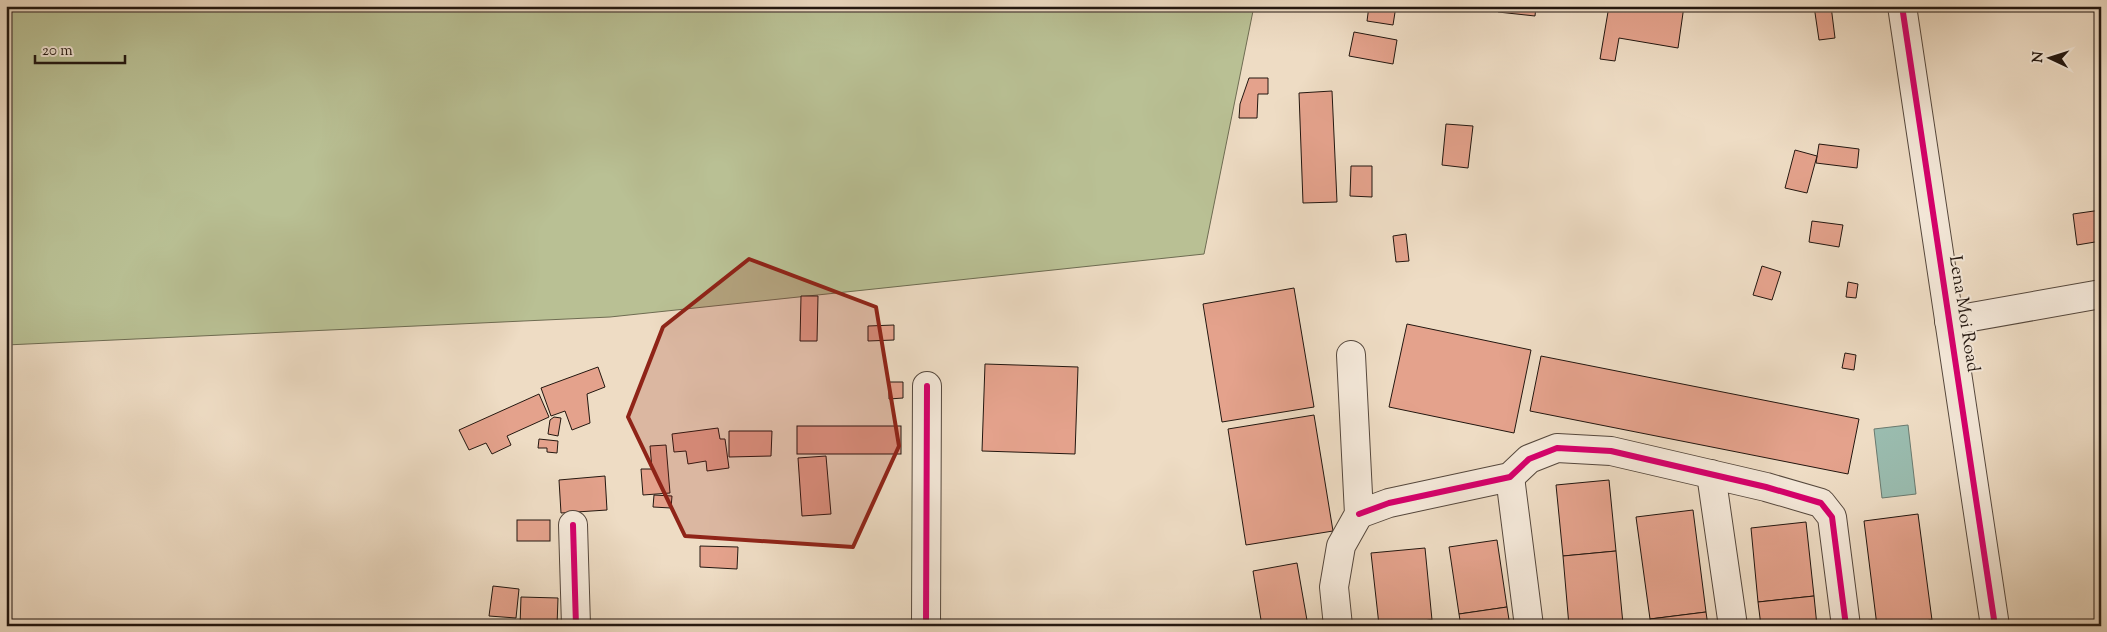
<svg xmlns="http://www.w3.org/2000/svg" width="2107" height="632" font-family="'Sorts Mill Goudy',serif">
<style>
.green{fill:#b9c094;stroke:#6e6c52}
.water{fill:#9abcaf;stroke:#6a7a6f}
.building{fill:#e4a28c;stroke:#231710}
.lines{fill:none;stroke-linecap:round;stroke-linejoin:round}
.minor-casing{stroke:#56483d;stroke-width:30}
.minor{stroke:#f4e8d9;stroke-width:28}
.cycleway-casing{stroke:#f4e8d9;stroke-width:9}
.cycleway{stroke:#d6006c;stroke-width:6}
.marked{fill:#8f2418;fill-opacity:0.2;stroke:#8f2418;stroke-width:4;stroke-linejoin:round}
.labels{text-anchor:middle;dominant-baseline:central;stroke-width:4;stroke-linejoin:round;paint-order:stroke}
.street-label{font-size:18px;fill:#231710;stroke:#f4e8d9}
</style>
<rect width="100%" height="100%" fill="#eedcc4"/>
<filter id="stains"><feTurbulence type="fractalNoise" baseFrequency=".004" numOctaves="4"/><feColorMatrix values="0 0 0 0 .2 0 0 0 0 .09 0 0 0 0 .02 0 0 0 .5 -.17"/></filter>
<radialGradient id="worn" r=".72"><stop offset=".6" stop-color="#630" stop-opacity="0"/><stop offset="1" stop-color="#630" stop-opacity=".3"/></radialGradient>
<polygon class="green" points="6,6 1254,6 1204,254 610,317 6,345"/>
<polygon class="water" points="1908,425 1916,494 1882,498 1874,429"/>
<g class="building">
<polygon points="1369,6 1396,6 1393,25 1367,21"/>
<polygon points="1498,6 1536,6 1535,16 1498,12"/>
<polygon points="1609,6 1684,6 1678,48 1619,38 1615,61 1600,59"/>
<polygon points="1814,6 1831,6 1835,38 1819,40"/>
<polygon points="1354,32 1397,40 1393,64 1349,56"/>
<polygon points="1249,78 1268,78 1268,94 1258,94 1257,118 1239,118 1240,104"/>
<polygon points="1332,91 1337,202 1303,203 1299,93"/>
<polygon points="1446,124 1473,126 1468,168 1442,165"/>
<polygon points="1819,144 1859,149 1857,168 1816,163"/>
<polygon points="1795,150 1817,156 1807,193 1785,188"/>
<polygon points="1351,166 1372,166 1372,197 1350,196"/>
<polygon points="2101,210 2101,241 2077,245 2073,214"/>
<polygon points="1812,221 1843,225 1839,247 1809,242"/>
<polygon points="1406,234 1409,261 1396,262 1393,236"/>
<polygon points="1762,266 1781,272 1772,300 1753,295"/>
<polygon points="1848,282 1858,284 1856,298 1846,297"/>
<polygon points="1294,288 1314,407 1222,422 1203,304"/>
<polygon points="801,296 818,296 817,341 800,341"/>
<polygon points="1407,324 1531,350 1514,433 1389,407"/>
<polygon points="894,325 894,340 868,341 868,326"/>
<polygon points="1845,353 1856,355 1854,370 1842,368"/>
<polygon points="1541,356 1859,419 1848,474 1530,411"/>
<polygon points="985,364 1078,367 1075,454 982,451"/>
<polygon points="598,367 605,387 587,394 590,423 572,430 565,411 551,416 541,388"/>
<polygon points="889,382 903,382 903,398 889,399"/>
<polygon points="539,394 549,417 507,436 511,445 492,454 486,443 469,450 459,430"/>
<polygon points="1314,415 1333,531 1246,545 1228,429"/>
<polygon points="554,417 561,418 558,436 548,434 550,420"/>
<rect x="797" y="426" width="104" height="28"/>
<polygon points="718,428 720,439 725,439 729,468 707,471 706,461 688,464 686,451 674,452 672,434"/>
<polygon points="729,431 772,431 771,456 729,457"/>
<polygon points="539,439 558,441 557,453 547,452 547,448 538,448"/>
<polygon points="666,445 670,493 643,495 641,469 652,469 650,446"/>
<polygon points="826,456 831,514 802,516 798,458"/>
<polygon points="605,476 607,510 561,513 559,480"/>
<polygon points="1609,480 1616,551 1563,556 1556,485"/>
<polygon points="654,495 672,496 671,508 653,507"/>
<polygon points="1693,510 1706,612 1650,619 1636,517"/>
<polygon points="1918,514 1932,620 1877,626 1864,521"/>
<rect x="517" y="520" width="33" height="21"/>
<polygon points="1806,522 1814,596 1758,602 1751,528"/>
<polygon points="1497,540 1507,607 1459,614 1449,547"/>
<polygon points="700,546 738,547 737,569 700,567"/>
<polygon points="1425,548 1432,620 1379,625 1371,553"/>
<polygon points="1616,551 1623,624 1569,626 1563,556"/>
<polygon points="1297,563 1308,626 1262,626 1253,571"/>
<polygon points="493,586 519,589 516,618 489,616"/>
<polygon points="1814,596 1817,626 1761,626 1758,602"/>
<polygon points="521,597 558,598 557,626 520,626"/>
<polygon points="1507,607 1510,626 1461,626 1459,614"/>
<polygon points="1706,612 1708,626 1651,626 1650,619"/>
<polygon points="1432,620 1432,626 1379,626 1379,625"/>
<polygon points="1932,620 1933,626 1887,626"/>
<polygon points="279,621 319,625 319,626 278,626"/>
<polygon points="1047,622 1092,624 1092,626 1047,626"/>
</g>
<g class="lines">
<defs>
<g id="minor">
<polyline points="1902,6 1995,626"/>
<polyline points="1949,321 2101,294"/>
<polyline points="1711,474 1733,626"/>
<polyline points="1510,477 1529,626"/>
<polyline points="1359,514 1389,503 1510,477 1529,459 1557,448 1611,451 1766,487 1821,503 1832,517 1846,626"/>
<polyline points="573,525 576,626"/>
<polyline points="926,626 927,386"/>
<polyline points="1338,626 1334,587 1341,546 1359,514 1351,355"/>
</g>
</defs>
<use href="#minor" class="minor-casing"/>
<use href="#minor" class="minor"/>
<defs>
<g id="cycleway">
<polyline points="1902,6 1995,626"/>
<polyline points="1359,514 1389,503 1510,477 1529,459 1557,448 1611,451 1766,487 1821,503 1832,517 1846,626"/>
<polyline points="573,525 576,626"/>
<polyline points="926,626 927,386"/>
</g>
</defs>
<use href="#cycleway" class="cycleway-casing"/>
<use href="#cycleway" class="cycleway"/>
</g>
<path class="marked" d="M749 259 876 307 899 446 853 547 685 536 628 417 663 327Z"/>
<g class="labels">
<g class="street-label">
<text transform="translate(1963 314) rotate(81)">Lena Moi Road</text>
</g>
</g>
<rect width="2107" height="632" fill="none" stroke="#eedcc4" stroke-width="25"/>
<rect x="8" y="8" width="2092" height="617" fill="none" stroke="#231710" stroke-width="2.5"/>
<rect x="12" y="12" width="2082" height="607" fill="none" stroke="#231710"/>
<g transform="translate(2050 58) rotate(274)" stroke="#f4e8d9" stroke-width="4" paint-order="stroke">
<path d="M0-4L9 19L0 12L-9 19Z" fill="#231710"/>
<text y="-8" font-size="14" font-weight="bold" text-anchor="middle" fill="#231710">N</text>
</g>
<path d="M35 55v8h90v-8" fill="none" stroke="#231710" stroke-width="2.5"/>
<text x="42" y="55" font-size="15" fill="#231710" stroke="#f4e8d9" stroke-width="4" paint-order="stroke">20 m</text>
<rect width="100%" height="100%" filter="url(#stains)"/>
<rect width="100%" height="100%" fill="url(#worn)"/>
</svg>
